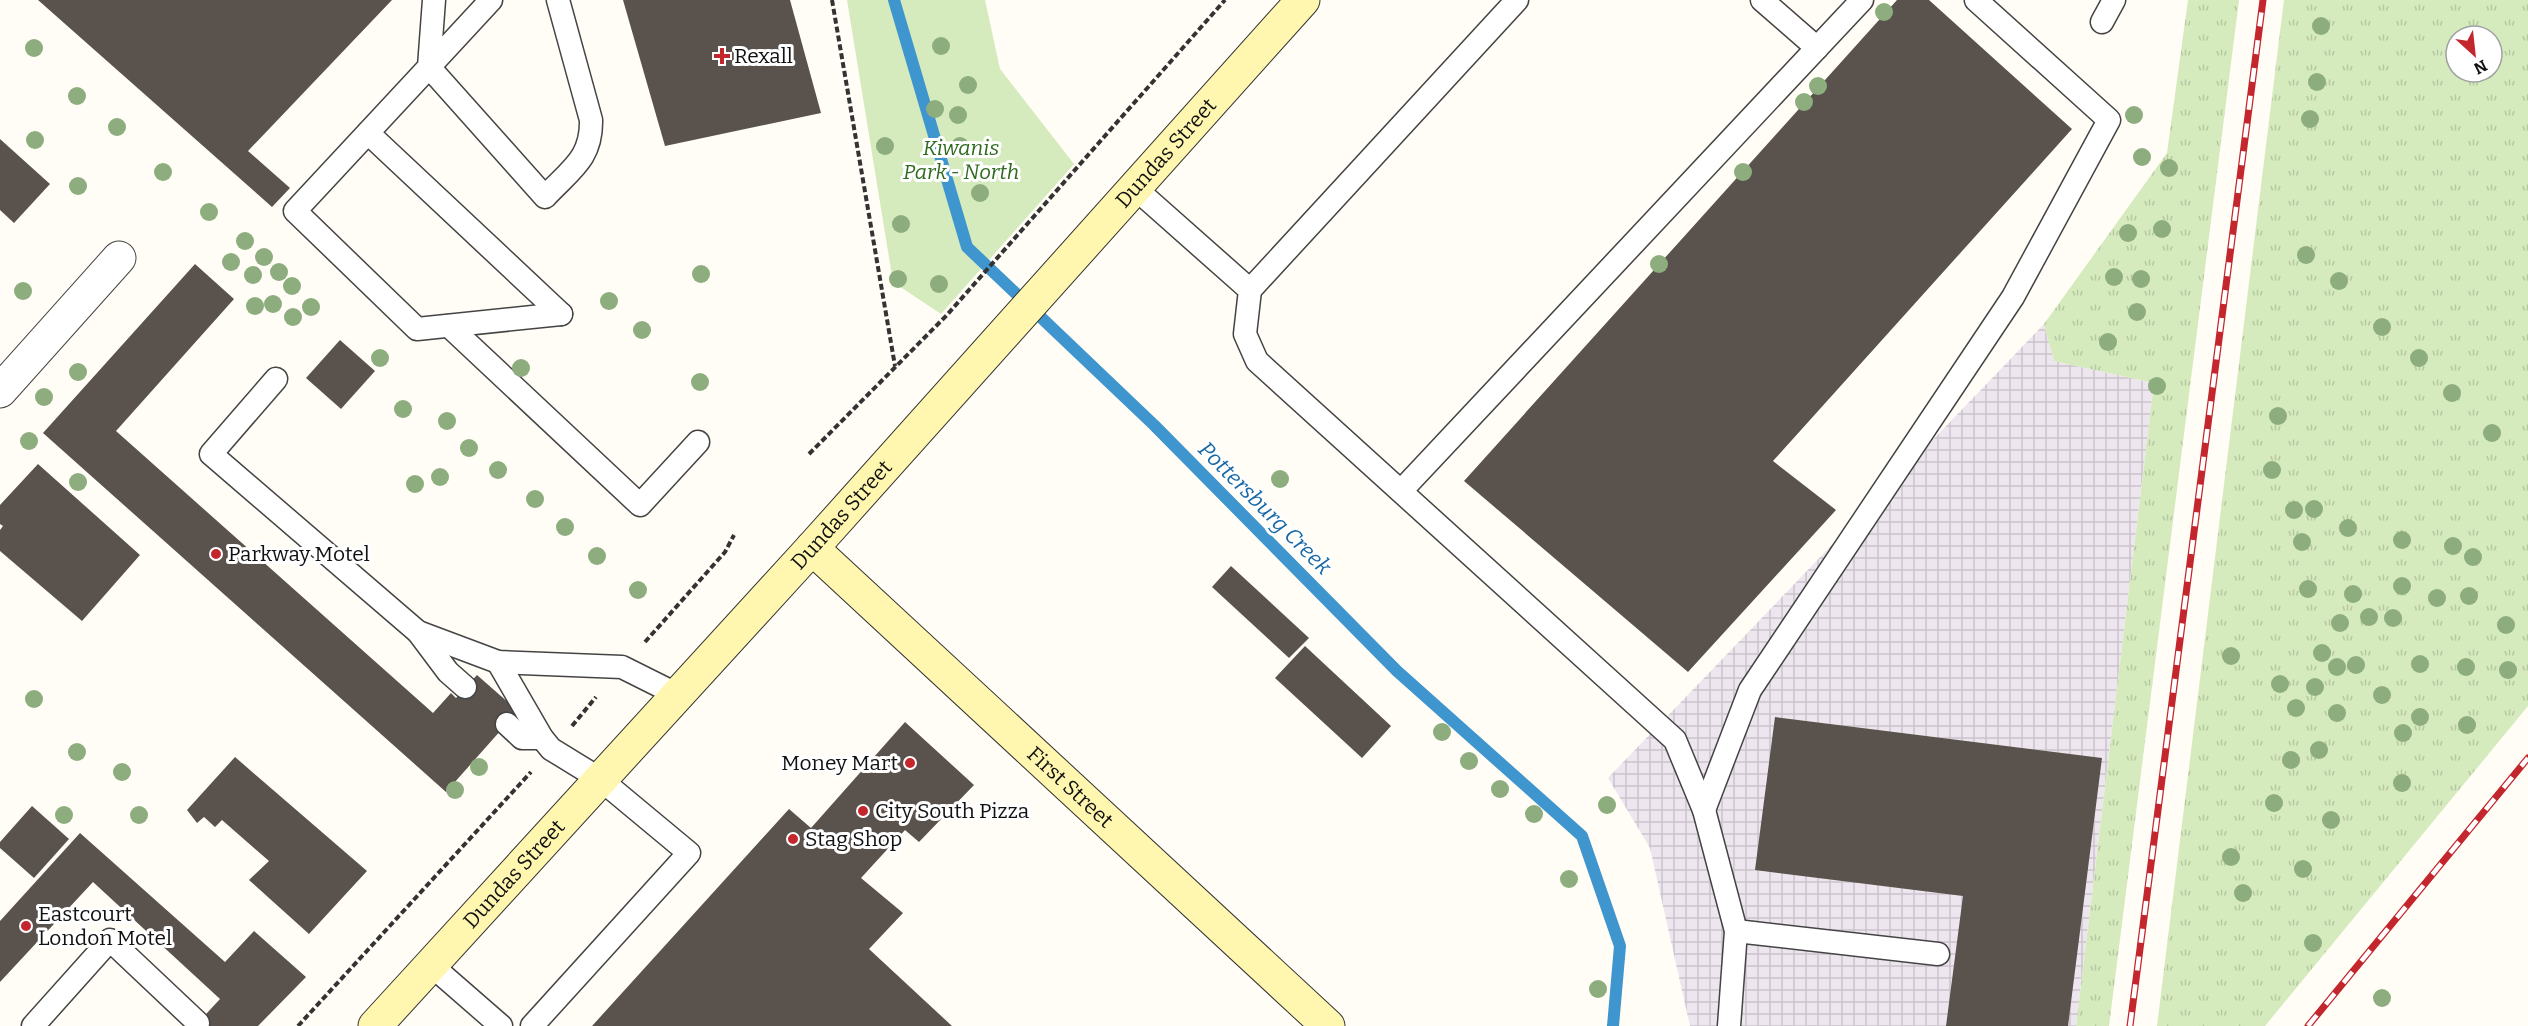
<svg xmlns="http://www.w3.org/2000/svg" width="2528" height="1026" font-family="Bitter,serif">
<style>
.industrial{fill:url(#industrial-grid)}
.grass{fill:url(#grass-tufts);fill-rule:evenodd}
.park{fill:#d5ebbd}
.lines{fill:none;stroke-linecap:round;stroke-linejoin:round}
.stream{stroke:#3f96cf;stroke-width:12}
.building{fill:#5a524d}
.lane-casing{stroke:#444;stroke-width:25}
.street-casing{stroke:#444;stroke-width:35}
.secondary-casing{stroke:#333;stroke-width:35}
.path{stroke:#333;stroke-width:4;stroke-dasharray:6 3;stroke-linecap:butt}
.lane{stroke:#fff;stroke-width:22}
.street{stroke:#fff;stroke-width:33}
.secondary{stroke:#fff6b0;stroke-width:33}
.rail-casing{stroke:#c4262e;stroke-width:7}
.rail{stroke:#fff;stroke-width:4.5;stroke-dasharray:14;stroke-linecap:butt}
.tree{fill:#8dad7f}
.poi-dot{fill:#c4262e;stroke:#fff;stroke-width:2}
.labels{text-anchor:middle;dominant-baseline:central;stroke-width:6;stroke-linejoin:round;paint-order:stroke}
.poi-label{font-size:21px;fill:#111;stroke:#fff;text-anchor:start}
.park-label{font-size:21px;font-style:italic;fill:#2f6b1f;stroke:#fff}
.street-label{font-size:21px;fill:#111;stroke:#fff}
.water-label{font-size:22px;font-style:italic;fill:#1768a6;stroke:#fff}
</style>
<defs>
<pattern id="industrial-grid" width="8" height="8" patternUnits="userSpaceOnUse" patternTransform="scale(1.5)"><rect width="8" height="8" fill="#eee6ef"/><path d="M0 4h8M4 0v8" fill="none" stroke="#cbc4cc"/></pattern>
<pattern id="grass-tufts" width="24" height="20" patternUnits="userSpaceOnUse" patternTransform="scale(1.5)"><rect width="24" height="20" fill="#d5ebbd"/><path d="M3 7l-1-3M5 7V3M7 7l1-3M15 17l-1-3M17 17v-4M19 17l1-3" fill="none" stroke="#b6c8a1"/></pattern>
</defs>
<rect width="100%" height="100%" fill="#fffdf5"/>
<polygon class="industrial" points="2044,324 2054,361 2154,383 2076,1026 1690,1026 1650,848 1608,778"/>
<g class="grass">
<polygon points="2188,0 2239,0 2109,1026 2076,1026 2154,383 2054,361 2044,324 2167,153"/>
<path d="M2284 0H2528V706L2265 1026H2157ZM2456 36H2492V72H2456Z"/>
</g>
<polygon class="park" points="847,0 985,0 1000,69 1074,164 941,314 893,282"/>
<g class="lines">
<polyline class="stream" points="894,0 967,247 1154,425 1397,671 1582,836 1620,946 1613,1026"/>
</g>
<g class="building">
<polygon points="38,0 392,0 248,151 290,188 272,207"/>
<polygon points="623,0 790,0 821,113 665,146"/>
<polygon points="1897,0 1929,0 2072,129 1773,461 1836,510 1688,672 1464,481"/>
<polygon points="0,139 50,184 14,223 0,210"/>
<polygon points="195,264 234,299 116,431 433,713 451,693 456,698 477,675 518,711 446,792 43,433"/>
<polygon points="340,340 375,371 341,409 306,378"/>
<polygon points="38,464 140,555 82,621 0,551 0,530 3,526 0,524 0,505"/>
<polygon points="1231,566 1309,638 1289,658 1212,587"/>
<polygon points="1305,646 1391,726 1362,758 1275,678"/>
<polygon points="1775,717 2102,758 2068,1026 1946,1026 1963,896 1755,870"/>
<polygon points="905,722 974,785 919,842 905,830 861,878 903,913 869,949 952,1026 592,1026 789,809 811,828"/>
<polygon points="235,757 367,871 309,934 249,880 269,861 222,820 215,827 204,817 197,823 187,810"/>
<polygon points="32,806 69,839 34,878 0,848 0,842"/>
<polygon points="80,833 225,962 254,931 306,977 258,1026 195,1026 220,999 93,882 0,982 0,921"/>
</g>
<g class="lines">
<defs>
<g id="lane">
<polyline points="434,0 429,67 295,211 417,329 561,314"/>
<path d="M491 0 429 67 545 197C570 170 592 159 591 120L558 0"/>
<polyline points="1762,0 1817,48"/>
<polyline points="2102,22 2114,0"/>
<polyline points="368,133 561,314"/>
<polyline points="1136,189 1250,290 1245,334 1257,361 1675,740 1704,810 1736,931 1729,1026"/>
<polyline points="1250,290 1517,0"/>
<polyline points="449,326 640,505 698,442"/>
<polyline points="276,379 211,454 418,632 498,662 622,667 678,695"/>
<polyline points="1401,491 1862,0"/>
<polyline points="418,632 448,672 465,687"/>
<polyline points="498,662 542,738 551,749 600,779 689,853 532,1026"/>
<polyline points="507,724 522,738 542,738"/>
<polyline points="1704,810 1750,690 2013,297 2109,120 1976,0"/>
<polyline points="1736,931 1938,954"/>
<polyline points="431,965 501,1026"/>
<polyline points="33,1026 110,940 198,1023"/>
</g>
<polyline id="street" points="0,391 119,258"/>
<g id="secondary">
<path id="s1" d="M812 548 1328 1026"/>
<path id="s2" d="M375 1026 812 548 1303 0"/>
</g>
</defs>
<use href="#lane" class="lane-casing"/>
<use href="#street" class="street-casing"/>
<use href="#secondary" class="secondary-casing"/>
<g class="path">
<polyline points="832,0 895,366"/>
<polyline points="809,454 946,316 1225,0"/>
<polyline points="645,642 725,552 734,535"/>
<polyline points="572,726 596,697"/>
<polyline points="298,1026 531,772"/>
</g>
<use href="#lane" class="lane"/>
<use href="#street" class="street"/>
<use href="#secondary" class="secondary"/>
<defs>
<g id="rail">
<polyline points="2130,1026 2263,0"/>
<polyline points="2308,1026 2528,758"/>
</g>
</defs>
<use href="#rail" class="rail-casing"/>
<use href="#rail" class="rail"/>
</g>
<g class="tree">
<circle cx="1884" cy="12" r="9"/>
<circle cx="2321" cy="26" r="9"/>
<circle cx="941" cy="46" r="9"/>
<circle cx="34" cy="48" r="9"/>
<circle cx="2317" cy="82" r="9"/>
<circle cx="968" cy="85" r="9"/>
<circle cx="1818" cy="86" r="9"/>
<circle cx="77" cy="96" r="9"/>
<circle cx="1804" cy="102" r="9"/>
<circle cx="935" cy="109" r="9"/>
<circle cx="958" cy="115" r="9"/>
<circle cx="2134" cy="115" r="9"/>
<circle cx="2310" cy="119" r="9"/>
<circle cx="117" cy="127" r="9"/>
<circle cx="35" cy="140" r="9"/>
<circle cx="885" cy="146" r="9"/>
<circle cx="960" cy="146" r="9"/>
<circle cx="2142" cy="157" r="9"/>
<circle cx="2169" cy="168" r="9"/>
<circle cx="163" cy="172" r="9"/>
<circle cx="1743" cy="172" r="9"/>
<circle cx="78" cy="186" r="9"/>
<circle cx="980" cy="193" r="9"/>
<circle cx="209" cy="212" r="9"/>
<circle cx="901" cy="224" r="9"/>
<circle cx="2162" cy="229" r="9"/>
<circle cx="2128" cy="233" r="9"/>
<circle cx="245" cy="241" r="9"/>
<circle cx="2306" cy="255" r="9"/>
<circle cx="264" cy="257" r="9"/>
<circle cx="231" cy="262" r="9"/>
<circle cx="1659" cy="264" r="9"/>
<circle cx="279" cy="272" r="9"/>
<circle cx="701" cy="274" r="9"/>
<circle cx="253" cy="275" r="9"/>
<circle cx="2114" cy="277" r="9"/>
<circle cx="898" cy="279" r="9"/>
<circle cx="2141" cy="279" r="9"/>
<circle cx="2339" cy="281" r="9"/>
<circle cx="939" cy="284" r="9"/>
<circle cx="292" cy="286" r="9"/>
<circle cx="23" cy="291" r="9"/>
<circle cx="609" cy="301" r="9"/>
<circle cx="273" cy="304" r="9"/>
<circle cx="255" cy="306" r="9"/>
<circle cx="311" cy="307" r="9"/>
<circle cx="2137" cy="312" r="9"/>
<circle cx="293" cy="317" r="9"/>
<circle cx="2382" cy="327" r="9"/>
<circle cx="642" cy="330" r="9"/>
<circle cx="2108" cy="342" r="9"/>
<circle cx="380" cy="358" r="9"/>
<circle cx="2419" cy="358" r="9"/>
<circle cx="521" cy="368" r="9"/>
<circle cx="78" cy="372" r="9"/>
<circle cx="700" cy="382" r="9"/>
<circle cx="2157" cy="386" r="9"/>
<circle cx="2452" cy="393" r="9"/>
<circle cx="44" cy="397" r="9"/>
<circle cx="403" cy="409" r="9"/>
<circle cx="2278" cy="416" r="9"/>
<circle cx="447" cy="421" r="9"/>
<circle cx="2492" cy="433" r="9"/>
<circle cx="29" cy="441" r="9"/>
<circle cx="469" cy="448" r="9"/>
<circle cx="498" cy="470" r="9"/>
<circle cx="2272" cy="470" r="9"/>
<circle cx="440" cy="477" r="9"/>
<circle cx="1280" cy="479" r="9"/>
<circle cx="78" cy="482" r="9"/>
<circle cx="415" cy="484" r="9"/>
<circle cx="535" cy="499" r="9"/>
<circle cx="2314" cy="509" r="9"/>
<circle cx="2294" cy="510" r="9"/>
<circle cx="565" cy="527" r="9"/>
<circle cx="2348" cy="528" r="9"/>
<circle cx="2402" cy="540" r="9"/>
<circle cx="2302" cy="542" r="9"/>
<circle cx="2453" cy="546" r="9"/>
<circle cx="597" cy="556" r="9"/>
<circle cx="2473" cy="557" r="9"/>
<circle cx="2402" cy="586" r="9"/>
<circle cx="2308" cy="589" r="9"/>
<circle cx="638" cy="590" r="9"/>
<circle cx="2353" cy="594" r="9"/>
<circle cx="2469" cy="596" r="9"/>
<circle cx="2437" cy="598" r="9"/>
<circle cx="2369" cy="617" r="9"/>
<circle cx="2393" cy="618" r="9"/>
<circle cx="2340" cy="623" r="9"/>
<circle cx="2506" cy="625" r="9"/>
<circle cx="2322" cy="653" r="9"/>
<circle cx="2231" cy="656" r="9"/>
<circle cx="2420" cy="664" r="9"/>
<circle cx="2356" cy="665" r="9"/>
<circle cx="2337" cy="667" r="9"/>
<circle cx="2466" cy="667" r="9"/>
<circle cx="2508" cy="670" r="9"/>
<circle cx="2280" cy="684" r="9"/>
<circle cx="2315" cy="687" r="9"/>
<circle cx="2382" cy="695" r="9"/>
<circle cx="34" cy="699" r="9"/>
<circle cx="2296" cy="708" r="9"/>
<circle cx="2337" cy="713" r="9"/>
<circle cx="2420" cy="717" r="9"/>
<circle cx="2467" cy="725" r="9"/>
<circle cx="1442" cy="732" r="9"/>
<circle cx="2403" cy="733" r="9"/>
<circle cx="2319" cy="750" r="9"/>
<circle cx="77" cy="752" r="9"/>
<circle cx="2291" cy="760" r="9"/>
<circle cx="1469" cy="761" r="9"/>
<circle cx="479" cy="767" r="9"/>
<circle cx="122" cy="772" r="9"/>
<circle cx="2402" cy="783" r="9"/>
<circle cx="1500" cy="789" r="9"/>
<circle cx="455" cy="790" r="9"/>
<circle cx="2274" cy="803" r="9"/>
<circle cx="1607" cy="805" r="9"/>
<circle cx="1534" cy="814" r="9"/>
<circle cx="64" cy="815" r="9"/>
<circle cx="139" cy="815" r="9"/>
<circle cx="2331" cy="820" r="9"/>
<circle cx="2231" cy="857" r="9"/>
<circle cx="2303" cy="869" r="9"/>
<circle cx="1569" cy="879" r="9"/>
<circle cx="2243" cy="893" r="9"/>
<circle cx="2313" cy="943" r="9"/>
<circle cx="1598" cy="989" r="9"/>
<circle cx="2382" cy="998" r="9"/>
</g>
<g class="poi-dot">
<path d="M719 47h6v6h6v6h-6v6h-6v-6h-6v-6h6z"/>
<circle cx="216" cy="554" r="6"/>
<circle cx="910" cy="763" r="6"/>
<circle cx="863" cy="811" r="6"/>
<circle cx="793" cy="839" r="6"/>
<circle cx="26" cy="926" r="6"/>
</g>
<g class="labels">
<g class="poi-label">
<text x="734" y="56">Rexall</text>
<text x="228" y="554">Parkway Motel</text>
<text x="898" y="763" text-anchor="end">Money Mart</text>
<text x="875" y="811">City South Pizza</text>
<text x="805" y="839">Stag Shop</text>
<text x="38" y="914">Eastcourt<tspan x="38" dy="24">London Motel</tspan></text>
</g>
<g class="park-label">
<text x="961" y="148">Kiwanis<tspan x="961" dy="24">Park - North</tspan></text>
</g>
<g class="street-label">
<text stroke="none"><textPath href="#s2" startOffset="1178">Dundas Street</textPath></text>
<text stroke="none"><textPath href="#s2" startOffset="692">Dundas Street</textPath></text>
<text stroke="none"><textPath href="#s1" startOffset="352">First Street</textPath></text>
<text stroke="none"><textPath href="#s2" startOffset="206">Dundas Street</textPath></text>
</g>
<g class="water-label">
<text transform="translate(1265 508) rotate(45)">Pottersburg Creek</text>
</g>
</g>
<g transform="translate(2474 54) rotate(153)"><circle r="28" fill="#ffffff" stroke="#a0a0a0" stroke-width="1.5"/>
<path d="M0-4.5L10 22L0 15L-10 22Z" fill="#c4262e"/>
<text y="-9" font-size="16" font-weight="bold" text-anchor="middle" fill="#111111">N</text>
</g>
</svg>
